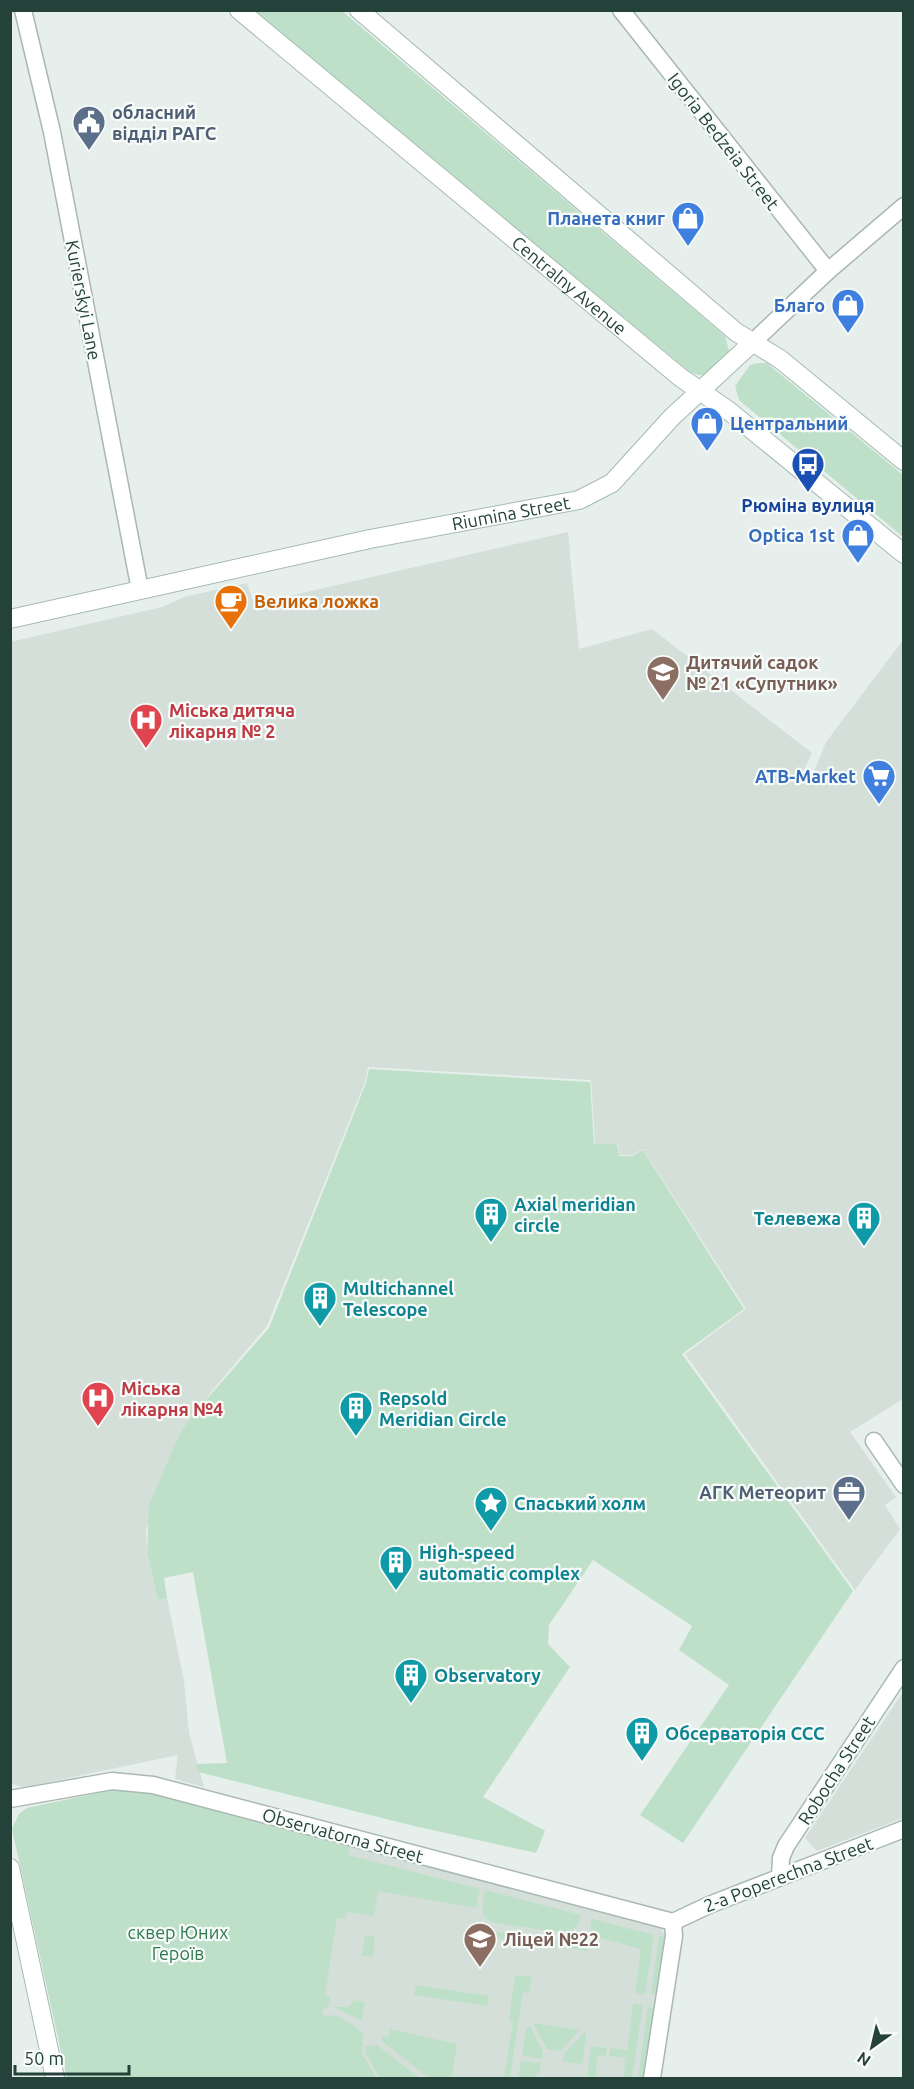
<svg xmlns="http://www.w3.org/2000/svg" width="914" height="2089" font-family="Ubuntu,sans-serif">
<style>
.built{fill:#d4dfda}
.green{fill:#bfe0c8}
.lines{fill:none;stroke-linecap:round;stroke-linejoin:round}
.street-casing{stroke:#a8b8b2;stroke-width:19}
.secondary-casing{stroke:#a4bbb3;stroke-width:20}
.street{stroke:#fff;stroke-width:16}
.secondary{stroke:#fff;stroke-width:18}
.labels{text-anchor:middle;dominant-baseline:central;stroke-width:4.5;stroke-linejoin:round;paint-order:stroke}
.service-label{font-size:18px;font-weight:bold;fill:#4e5e75;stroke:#f7fbf9;text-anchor:start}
.street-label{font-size:18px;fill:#24423a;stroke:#f7fbf9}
.shop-label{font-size:18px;font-weight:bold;fill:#366cbe;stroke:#f7fbf9;text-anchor:end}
.transit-label{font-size:18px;font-weight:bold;fill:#164399;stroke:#f7fbf9}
.food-label{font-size:18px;font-weight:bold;fill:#c56008;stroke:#f7fbf9;text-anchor:start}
.education-label{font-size:18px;font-weight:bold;fill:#785e54;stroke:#f7fbf9;text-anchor:start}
.health-label{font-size:18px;font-weight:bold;fill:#be3a42;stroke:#f7fbf9;text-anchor:start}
.culture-label{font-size:18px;font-weight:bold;fill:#0d838f;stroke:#f7fbf9;text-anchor:start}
.park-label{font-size:18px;fill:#2d7a4b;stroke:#f7fbf9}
</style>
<rect width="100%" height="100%" fill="#e6efeb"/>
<g class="built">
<polygon points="568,532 579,649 652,629 812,753 799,780 809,784 826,742 903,640 903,1399 850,1432 896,1497 885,1505 900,1529 855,1590 685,1354 746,1309 643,1149 632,1155 619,1155 618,1144 595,1144 591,1080 368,1067 365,1082 267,1326 211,1392 178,1437 146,1530 147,1553 158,1600 167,1598 184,1681 189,1733 204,1787 175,1779 178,1755 30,1786 22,1787 11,1783 10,642 162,607 184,597 247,583 254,604"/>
<polygon points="903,1692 903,1818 817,1851 805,1838"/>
<polygon points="106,1791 151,1794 661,1928 665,1935 665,1940 645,2078 67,2078 12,1829 19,1814 27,1808"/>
</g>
<g class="green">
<path d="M254 11H342L725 336 729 351C718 365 709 382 690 372Z"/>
<polygon points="758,363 767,363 774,369 903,475 903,537 739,400 735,386 750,365"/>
<polygon points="369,1069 590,1082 594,1144 617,1144 619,1156 632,1156 643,1150 744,1309 682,1354 853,1591 683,1843 640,1815 729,1685 679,1650 692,1626 593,1560 549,1625 548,1644 570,1667 483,1797 545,1831 536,1853 414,1826 198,1772 196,1764 227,1763 193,1572 164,1578 167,1598 158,1600 147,1553 149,1505 178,1437 191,1417 269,1328 366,1083"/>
<path d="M118 1789 151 1794 350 1847 348 1855 480 1889 476 1908 378 1891 374 1916 347 1912 345 1919 337 1918 325 1995 330 1997 329 2005 322 2011 324 2016C340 2012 352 2024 363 2034L362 2054 377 2078H67L12 1829 19 1814 27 1808Z"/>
<path d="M485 1890 581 1915 578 1924 569 1933H562L491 1922C478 1914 483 1903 485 1890Z"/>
<polygon points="592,1919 654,1935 645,1994 635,1993 641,1949 589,1935"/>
<polygon points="490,1931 587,1945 587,1951 483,1936"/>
<polygon points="365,1935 375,1936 373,1957 362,1956"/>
<polygon points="659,1936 665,1937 657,1995 651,1993"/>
<polygon points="515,1975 532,1977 529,1993 523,1992 510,2078 504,2078 513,2021 509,2020"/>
<polygon points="416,1985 489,1996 487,2006 414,1995"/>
<polygon points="354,2000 365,2002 362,2021 334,2007 348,2007"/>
<polygon points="633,2003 643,2005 632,2078 623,2078 626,2058 609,2056 610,2048 627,2050"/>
<polygon points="648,2007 655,2008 645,2078 638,2078"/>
<polygon points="533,2023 580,2030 560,2051 547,2049"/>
<polygon points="530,2026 543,2051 542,2059 522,2056 526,2029"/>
<polygon points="390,2029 457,2044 452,2078 429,2078 383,2042 381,2035 388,2037"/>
<polygon points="586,2031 583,2064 563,2062 564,2054"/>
<polygon points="377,2045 419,2078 380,2078 367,2056 365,2046"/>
<polygon points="591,2046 607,2048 606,2056 598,2055 595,2078 587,2078"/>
<polygon points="521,2061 541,2063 540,2071 533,2078 518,2078"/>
</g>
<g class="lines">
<defs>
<g id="street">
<polyline points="23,10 52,132 140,590"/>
<polyline points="621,10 828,271"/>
<polyline points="752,343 828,271 904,206"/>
<polyline points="874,1441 904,1485"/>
<polyline points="10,1799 112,1781 153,1785 673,1922"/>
<polyline points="780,1876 781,1858 786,1846 904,1668"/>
<polyline points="673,1922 709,1905 904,1829"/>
<polyline points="652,2078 674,1936 673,1922"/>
</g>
<g id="secondary">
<path id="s1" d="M239 10 680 377 729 411 904 554"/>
<polyline points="359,10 736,332 780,359 904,461"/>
<path id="s2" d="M10 619 370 539 579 500 612 483 672 417 752 343"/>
<polyline points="10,1868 55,2078"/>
</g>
</defs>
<use href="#street" class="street-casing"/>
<use href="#secondary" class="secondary-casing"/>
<use href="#street" class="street"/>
<use href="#secondary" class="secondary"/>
</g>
<defs>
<symbol id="civic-pin" viewBox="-11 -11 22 30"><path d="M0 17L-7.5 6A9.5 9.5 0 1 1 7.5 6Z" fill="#5c6f8a" stroke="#f7fbf9"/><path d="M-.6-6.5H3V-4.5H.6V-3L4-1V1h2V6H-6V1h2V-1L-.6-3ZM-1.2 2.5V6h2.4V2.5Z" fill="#fff"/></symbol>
<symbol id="shop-pin" viewBox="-11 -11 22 30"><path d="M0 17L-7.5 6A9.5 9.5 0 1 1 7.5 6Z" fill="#3f7fe0" stroke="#f7fbf9"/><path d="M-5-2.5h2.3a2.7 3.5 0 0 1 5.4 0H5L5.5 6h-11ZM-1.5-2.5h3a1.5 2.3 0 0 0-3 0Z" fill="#fff"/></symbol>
<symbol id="bus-pin" viewBox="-11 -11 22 30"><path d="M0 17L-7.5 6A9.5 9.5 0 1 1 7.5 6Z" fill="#1a4fb4" stroke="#f7fbf9"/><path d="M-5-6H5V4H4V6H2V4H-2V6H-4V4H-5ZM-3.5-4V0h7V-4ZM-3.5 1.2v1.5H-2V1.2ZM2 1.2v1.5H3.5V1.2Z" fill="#fff"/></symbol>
<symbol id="cafe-pin" viewBox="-11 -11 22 30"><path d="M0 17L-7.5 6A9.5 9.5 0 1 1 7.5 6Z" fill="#e8710a" stroke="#f7fbf9"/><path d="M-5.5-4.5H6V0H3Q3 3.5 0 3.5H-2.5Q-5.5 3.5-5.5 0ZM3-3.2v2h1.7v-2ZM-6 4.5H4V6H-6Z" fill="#fff"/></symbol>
<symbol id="school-pin" viewBox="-11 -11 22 30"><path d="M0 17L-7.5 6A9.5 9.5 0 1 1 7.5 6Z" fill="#8d6e63" stroke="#f7fbf9"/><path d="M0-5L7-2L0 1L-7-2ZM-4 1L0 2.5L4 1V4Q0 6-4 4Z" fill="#fff"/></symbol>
<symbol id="hospital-pin" viewBox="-11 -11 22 30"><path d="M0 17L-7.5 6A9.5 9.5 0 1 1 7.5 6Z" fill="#e0444e" stroke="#f7fbf9"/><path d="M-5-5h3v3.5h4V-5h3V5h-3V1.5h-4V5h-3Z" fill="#fff"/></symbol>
<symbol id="supermarket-pin" viewBox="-11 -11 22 30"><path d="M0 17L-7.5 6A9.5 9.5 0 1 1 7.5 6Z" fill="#3f7fe0" stroke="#f7fbf9"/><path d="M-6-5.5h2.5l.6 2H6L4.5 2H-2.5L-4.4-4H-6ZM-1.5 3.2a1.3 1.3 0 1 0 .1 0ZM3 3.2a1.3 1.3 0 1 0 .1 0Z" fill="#fff"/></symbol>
<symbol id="building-pin" viewBox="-11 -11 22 30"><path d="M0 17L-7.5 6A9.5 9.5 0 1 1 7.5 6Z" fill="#0f9aa8" stroke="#f7fbf9"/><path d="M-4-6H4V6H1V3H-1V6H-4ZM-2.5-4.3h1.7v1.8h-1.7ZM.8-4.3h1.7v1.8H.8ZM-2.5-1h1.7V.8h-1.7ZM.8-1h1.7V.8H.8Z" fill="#fff"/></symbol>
<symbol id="office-pin" viewBox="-11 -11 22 30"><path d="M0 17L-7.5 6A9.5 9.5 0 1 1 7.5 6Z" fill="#5c6f8a" stroke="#f7fbf9"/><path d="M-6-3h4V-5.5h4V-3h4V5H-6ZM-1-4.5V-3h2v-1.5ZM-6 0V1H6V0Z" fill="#fff"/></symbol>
<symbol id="sight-pin" viewBox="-11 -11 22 30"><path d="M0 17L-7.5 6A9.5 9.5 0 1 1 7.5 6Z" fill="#0f9aa8" stroke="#f7fbf9"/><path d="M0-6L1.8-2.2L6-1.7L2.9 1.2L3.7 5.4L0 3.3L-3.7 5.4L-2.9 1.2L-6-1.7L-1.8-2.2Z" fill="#fff"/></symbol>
</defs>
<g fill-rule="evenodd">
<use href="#civic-pin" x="70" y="103" width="38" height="52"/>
<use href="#shop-pin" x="669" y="199" width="38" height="52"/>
<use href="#shop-pin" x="829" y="286" width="38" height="52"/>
<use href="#shop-pin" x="688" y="404" width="38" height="52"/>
<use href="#bus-pin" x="789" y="445" width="38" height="52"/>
<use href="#shop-pin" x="839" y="516" width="38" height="52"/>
<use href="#cafe-pin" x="212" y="582" width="38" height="52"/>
<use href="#school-pin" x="644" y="653" width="38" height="52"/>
<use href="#hospital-pin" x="127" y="701" width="38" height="52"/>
<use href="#supermarket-pin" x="860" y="757" width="38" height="52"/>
<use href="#building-pin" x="472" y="1195" width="38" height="52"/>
<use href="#building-pin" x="845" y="1199" width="38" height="52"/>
<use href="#building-pin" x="301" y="1279" width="38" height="52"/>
<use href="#hospital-pin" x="79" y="1379" width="38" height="52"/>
<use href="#building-pin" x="337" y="1389" width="38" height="52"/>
<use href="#office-pin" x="830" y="1473" width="38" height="52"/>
<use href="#sight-pin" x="472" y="1484" width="38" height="52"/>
<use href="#building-pin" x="377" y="1543" width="38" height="52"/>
<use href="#building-pin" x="392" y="1656" width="38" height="52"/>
<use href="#building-pin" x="623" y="1714" width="38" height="52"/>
<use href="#school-pin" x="461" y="1920" width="38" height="52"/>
</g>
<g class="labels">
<g class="service-label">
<text x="112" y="112">обласний<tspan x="112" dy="21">відділ РАГС</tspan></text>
<text x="826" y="1492" text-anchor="end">АГК Метеорит</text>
</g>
<g class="street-label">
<text transform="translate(724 141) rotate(52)">Igoria Bedzeia Street</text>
<text stroke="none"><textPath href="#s1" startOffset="430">Centralny Avenue</textPath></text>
<text transform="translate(84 300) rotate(79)">Kurierskyi Lane</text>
<text stroke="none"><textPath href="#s2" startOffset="512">Riumina Street</textPath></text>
<text transform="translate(836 1770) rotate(-57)">Robocha Street</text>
<text transform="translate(343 1835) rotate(15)">Observatorna Street</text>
<text transform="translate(788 1874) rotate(-21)">2-a Poperechna Street</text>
</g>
<g class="shop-label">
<text x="665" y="218">Планета книг</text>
<text x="825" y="305">Благо</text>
<text x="730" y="423" text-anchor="start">Центральний</text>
<text x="835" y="535">Optica 1st</text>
<text x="856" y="776">ATB-Market</text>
</g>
<g class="transit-label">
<text x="808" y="505">Рюміна вулиця</text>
</g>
<g class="food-label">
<text x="254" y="601">Велика ложка</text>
</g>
<g class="education-label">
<text x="686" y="662">Дитячий садок<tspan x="686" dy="21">№ 21 «Супутник»</tspan></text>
<text x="503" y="1939">Ліцей №22</text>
</g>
<g class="health-label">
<text x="169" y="710">Міська дитяча<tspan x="169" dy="21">лікарня № 2</tspan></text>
<text x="121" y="1388">Міська<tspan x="121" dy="21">лікарня №4</tspan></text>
</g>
<g class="culture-label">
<text x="514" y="1204">Axial meridian<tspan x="514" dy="21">circle</tspan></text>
<text x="841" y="1218" text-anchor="end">Телевежа</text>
<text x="343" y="1288">Multichannel<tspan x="343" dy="21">Telescope</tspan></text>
<text x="379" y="1398">Repsold<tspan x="379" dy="21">Meridian Circle</tspan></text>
<text x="514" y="1503">Спаський холм</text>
<text x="419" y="1552">High-speed<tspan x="419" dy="21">automatic complex</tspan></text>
<text x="434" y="1675">Observatory</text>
<text x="665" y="1733">Обсерваторія ССС</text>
</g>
<g class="park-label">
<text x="178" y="1932">сквер Юних<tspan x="178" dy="21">Героїв</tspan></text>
</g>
</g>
<rect width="914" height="2089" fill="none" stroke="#24423a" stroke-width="24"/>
<g transform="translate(872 2047) rotate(214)" stroke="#f7fbf9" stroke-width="4.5" paint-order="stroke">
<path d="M0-4.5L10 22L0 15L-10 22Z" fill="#24423a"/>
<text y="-9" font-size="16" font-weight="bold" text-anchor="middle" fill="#24423a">N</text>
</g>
<path d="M15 2065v9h114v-9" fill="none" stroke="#24423a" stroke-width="3"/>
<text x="24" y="2065" font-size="18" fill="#24423a" stroke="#f7fbf9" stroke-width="4.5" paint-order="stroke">50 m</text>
</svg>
